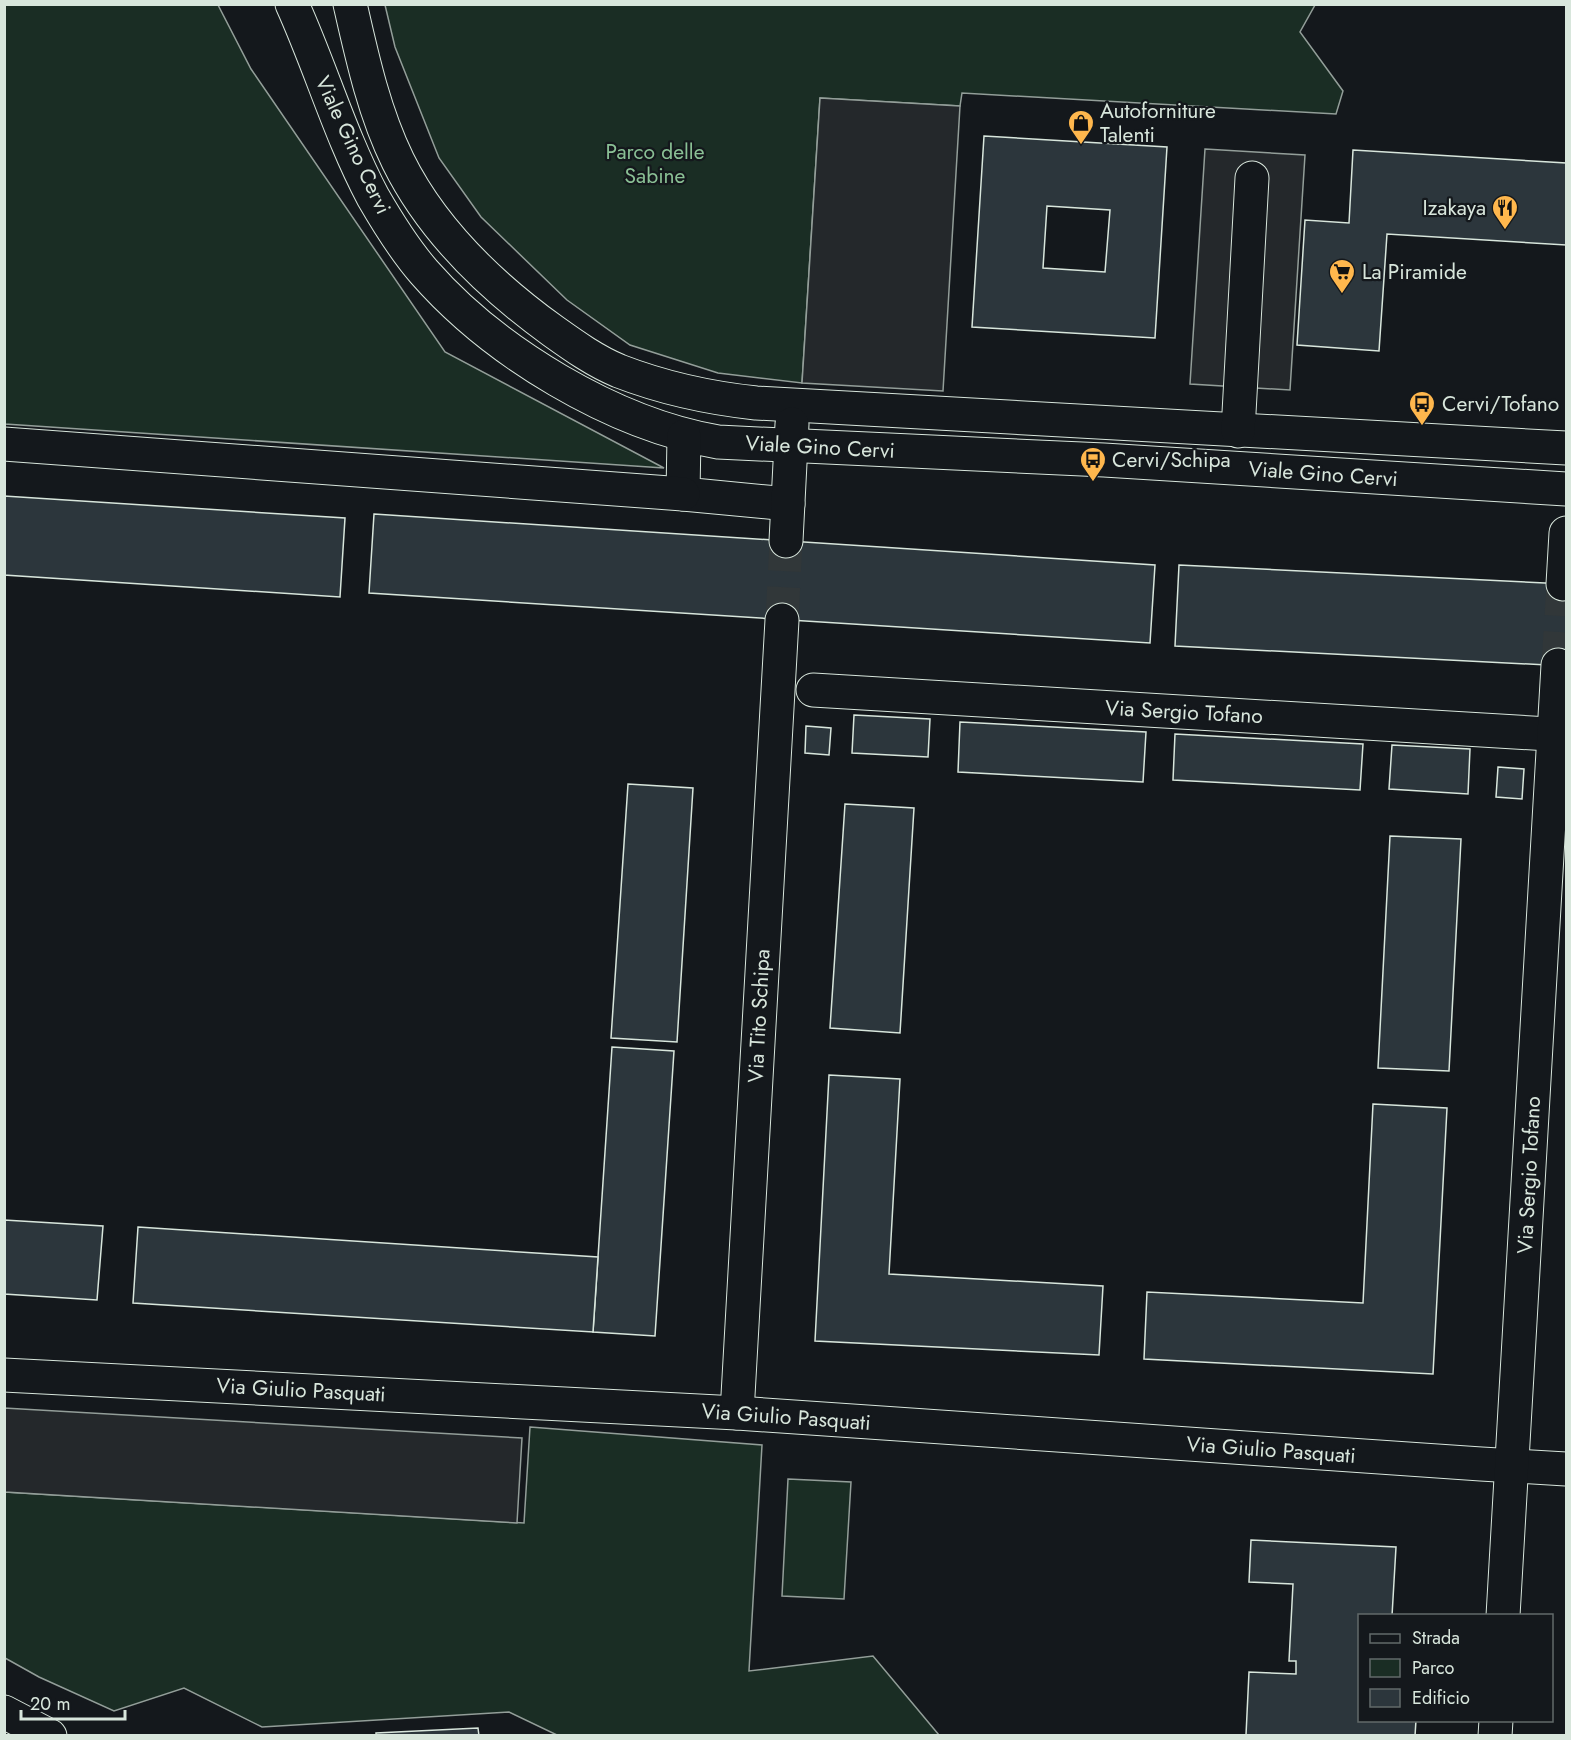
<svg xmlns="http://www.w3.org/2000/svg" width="1571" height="1740" font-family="Jost,sans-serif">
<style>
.green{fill:#1a2d24;stroke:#939e99;stroke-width:1.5}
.parking{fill:#24282b;stroke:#939e99;stroke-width:1.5}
.building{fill:#2c363c;stroke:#d8e6dc;stroke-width:1.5;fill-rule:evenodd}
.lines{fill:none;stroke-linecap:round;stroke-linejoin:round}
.minor-tunnel{stroke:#313739;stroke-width:33;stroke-dasharray:33 16;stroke-linecap:butt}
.minor-casing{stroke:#d8e6dc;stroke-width:35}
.major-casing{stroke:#d8e6dc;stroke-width:35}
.minor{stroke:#14181c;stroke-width:33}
.major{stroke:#14181c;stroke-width:33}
.labels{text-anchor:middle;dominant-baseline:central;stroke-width:4.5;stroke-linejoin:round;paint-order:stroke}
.poi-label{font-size:21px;fill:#d8e6dc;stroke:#14181c;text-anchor:start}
.street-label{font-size:21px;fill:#d8e6dc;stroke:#14181c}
.park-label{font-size:21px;fill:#8ac095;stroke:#14181c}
</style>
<rect width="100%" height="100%" fill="#14181c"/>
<g class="green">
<polygon points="4,5 218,5 251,69 445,352 664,468 5,424"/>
<polygon points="385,5 1315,5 1300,32 1343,91 1336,114 962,93 960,106 820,98 802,383 718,373 630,345 567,300 481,217 439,158 395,47"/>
<polygon points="530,1427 762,1445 749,1671 873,1656 939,1735 559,1736 509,1712 262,1727 184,1688 114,1711 39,1677 5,1658 5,1492 524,1523"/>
<polygon points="788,1479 851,1482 844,1599 782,1596"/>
</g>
<g class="parking">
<polygon points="820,98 960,106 943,391 802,383"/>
<polygon points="1205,149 1305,155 1290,390 1190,384"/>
<polygon points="4,1408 522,1438 517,1523 5,1492"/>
</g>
<g class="building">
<path d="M984 136 1167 147 1155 338 972 327ZM1047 206 1110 210 1105 272 1043 268Z"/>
<polygon points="1353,150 1566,163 1566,245 1387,234 1379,351 1297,345 1305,220 1349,223"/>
<polygon points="4,496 345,518 340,597 4,575"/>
<polygon points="374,514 1155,565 1150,643 369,593"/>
<polygon points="1179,565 1566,584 1566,666 1175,646"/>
<polygon points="854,715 930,719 928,757 852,753"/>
<polygon points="960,722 1146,732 1143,782 958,772"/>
<polygon points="806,726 831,728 829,755 805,753"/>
<polygon points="1175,734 1363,744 1360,790 1173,780"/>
<polygon points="1392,745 1470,749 1468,794 1389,789"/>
<polygon points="1498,767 1524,769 1522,799 1496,797"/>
<polygon points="628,784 693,788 677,1042 611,1038"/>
<polygon points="845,804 914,808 900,1033 830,1028"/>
<polygon points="1390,836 1461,839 1449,1071 1378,1068"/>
<polygon points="612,1047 674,1051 655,1336 593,1332"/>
<polygon points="829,1075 900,1079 889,1274 1103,1286 1099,1355 815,1341"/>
<polygon points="1373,1104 1447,1108 1433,1374 1144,1359 1147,1292 1363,1303"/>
<polygon points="4,1220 103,1226 97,1300 4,1294"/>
<polygon points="138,1227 598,1257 593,1332 133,1303"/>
<polygon points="1251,1540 1396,1547 1392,1616 1360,1616 1360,1720 1416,1720 1415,1736 1246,1735 1249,1672 1296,1674 1296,1661 1289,1661 1293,1584 1249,1582"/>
<polygon points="478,1728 479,1736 376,1736 376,1733"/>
</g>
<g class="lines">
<g class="minor-tunnel">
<polyline points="782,620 786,541"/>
<polyline points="1558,665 1563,584"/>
</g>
<defs>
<g id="minor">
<path d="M292 4C321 68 340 135 373 197 388 223 404 249 424 272 494 352 613 424 718 442L1104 460 1566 489"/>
<path d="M350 4C362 57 374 112 398 161 432 230 492 287 553 331 574 346 595 361 619 371 663 388 709 398 756 403L1566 448"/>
<polyline points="1238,431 1252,178"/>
<polyline points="684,436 683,494 788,504"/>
<polyline points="4,444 683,494"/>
<polyline points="786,541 792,424"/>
<polyline points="1563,584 1566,533"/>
<polyline points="813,690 1566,735"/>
<polyline points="4,1375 737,1413 1481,1464 1566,1469"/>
<polyline points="737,1413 782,620"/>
<polyline points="1503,1616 1558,665"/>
<polyline points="1495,1736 1496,1720"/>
</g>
<polyline id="major" points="4,1712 50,1736"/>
</defs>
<use href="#minor" class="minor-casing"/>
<use href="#major" class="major-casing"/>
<use href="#minor" class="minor"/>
<use href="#major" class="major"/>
</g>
<defs>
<symbol id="shop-pin" viewBox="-11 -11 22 30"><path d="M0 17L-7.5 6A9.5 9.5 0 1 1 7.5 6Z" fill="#ffb74d" stroke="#14181c"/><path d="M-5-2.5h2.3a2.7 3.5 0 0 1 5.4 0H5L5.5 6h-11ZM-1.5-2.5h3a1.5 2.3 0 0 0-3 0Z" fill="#111"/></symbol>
<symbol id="restaurant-pin" viewBox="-11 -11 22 30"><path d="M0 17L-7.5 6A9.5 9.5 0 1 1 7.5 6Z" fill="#ffb74d" stroke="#14181c"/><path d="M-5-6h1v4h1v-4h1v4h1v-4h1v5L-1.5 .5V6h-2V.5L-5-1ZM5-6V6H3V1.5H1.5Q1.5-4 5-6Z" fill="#111"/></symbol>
<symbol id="supermarket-pin" viewBox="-11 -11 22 30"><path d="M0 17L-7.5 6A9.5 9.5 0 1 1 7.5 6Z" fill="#ffb74d" stroke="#14181c"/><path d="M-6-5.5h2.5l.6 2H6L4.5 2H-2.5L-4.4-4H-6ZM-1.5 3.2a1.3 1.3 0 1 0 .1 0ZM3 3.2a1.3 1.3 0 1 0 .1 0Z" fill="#111"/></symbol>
<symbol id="bus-pin" viewBox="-11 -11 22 30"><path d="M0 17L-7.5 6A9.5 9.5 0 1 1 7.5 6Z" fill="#ffb74d" stroke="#14181c"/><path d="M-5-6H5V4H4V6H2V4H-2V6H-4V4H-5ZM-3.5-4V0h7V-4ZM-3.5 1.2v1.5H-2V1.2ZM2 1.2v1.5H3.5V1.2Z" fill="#111"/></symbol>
</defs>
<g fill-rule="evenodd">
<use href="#shop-pin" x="1066" y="108" width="30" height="40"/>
<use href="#restaurant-pin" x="1490" y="193" width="30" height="40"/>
<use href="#supermarket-pin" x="1327" y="257" width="30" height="40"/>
<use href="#bus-pin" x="1407" y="389" width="30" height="40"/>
<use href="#bus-pin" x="1078" y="445" width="30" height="40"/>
</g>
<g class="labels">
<g class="poi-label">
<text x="1100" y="111">Autoforniture<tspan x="1100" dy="24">Talenti</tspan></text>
<text x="1486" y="208" text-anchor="end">Izakaya</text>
<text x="1362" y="272">La Piramide</text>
<text x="1442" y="404">Cervi/Tofano</text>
<text x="1112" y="460">Cervi/Schipa</text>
</g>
<g class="street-label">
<text transform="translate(353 145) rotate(65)">Viale Gino Cervi</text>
<text transform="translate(820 447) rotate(3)">Viale Gino Cervi</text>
<text transform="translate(1323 474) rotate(4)">Viale Gino Cervi</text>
<text transform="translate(1184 712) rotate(3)">Via Sergio Tofano</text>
<text transform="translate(759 1016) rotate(-87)">Via Tito Schipa</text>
<text transform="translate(1529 1175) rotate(-87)">Via Sergio Tofano</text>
<text transform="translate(301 1390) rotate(3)">Via Giulio Pasquati</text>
<text transform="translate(786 1417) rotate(4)">Via Giulio Pasquati</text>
<text transform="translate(1271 1450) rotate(4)">Via Giulio Pasquati</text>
</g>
<g class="park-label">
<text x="655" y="152">Parco delle<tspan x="655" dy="24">Sabine</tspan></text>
</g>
</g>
<rect width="1571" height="1740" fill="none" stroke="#d8e6dc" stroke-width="12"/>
<rect x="1358" y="1614" width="195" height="108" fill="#14181c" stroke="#626a69" stroke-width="1.5"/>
<rect x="1370" y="1634" width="30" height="9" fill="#14181c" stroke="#626a69" stroke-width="1.5"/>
<text x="1412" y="1644" font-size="18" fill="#d8e6dc">Strada</text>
<rect x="1370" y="1659" width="30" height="18" fill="#1a2d24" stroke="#626a69" stroke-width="1.5"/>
<text x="1412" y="1674" font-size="18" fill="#d8e6dc">Parco</text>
<rect x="1370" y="1689" width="30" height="18" fill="#2c363c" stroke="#626a69" stroke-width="1.5"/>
<text x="1412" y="1704" font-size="18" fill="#d8e6dc">Edificio</text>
<path d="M21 1710v9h104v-9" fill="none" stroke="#d8e6dc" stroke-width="3"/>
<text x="30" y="1710" font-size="18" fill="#d8e6dc" stroke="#14181c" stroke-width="4.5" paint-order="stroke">20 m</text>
</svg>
